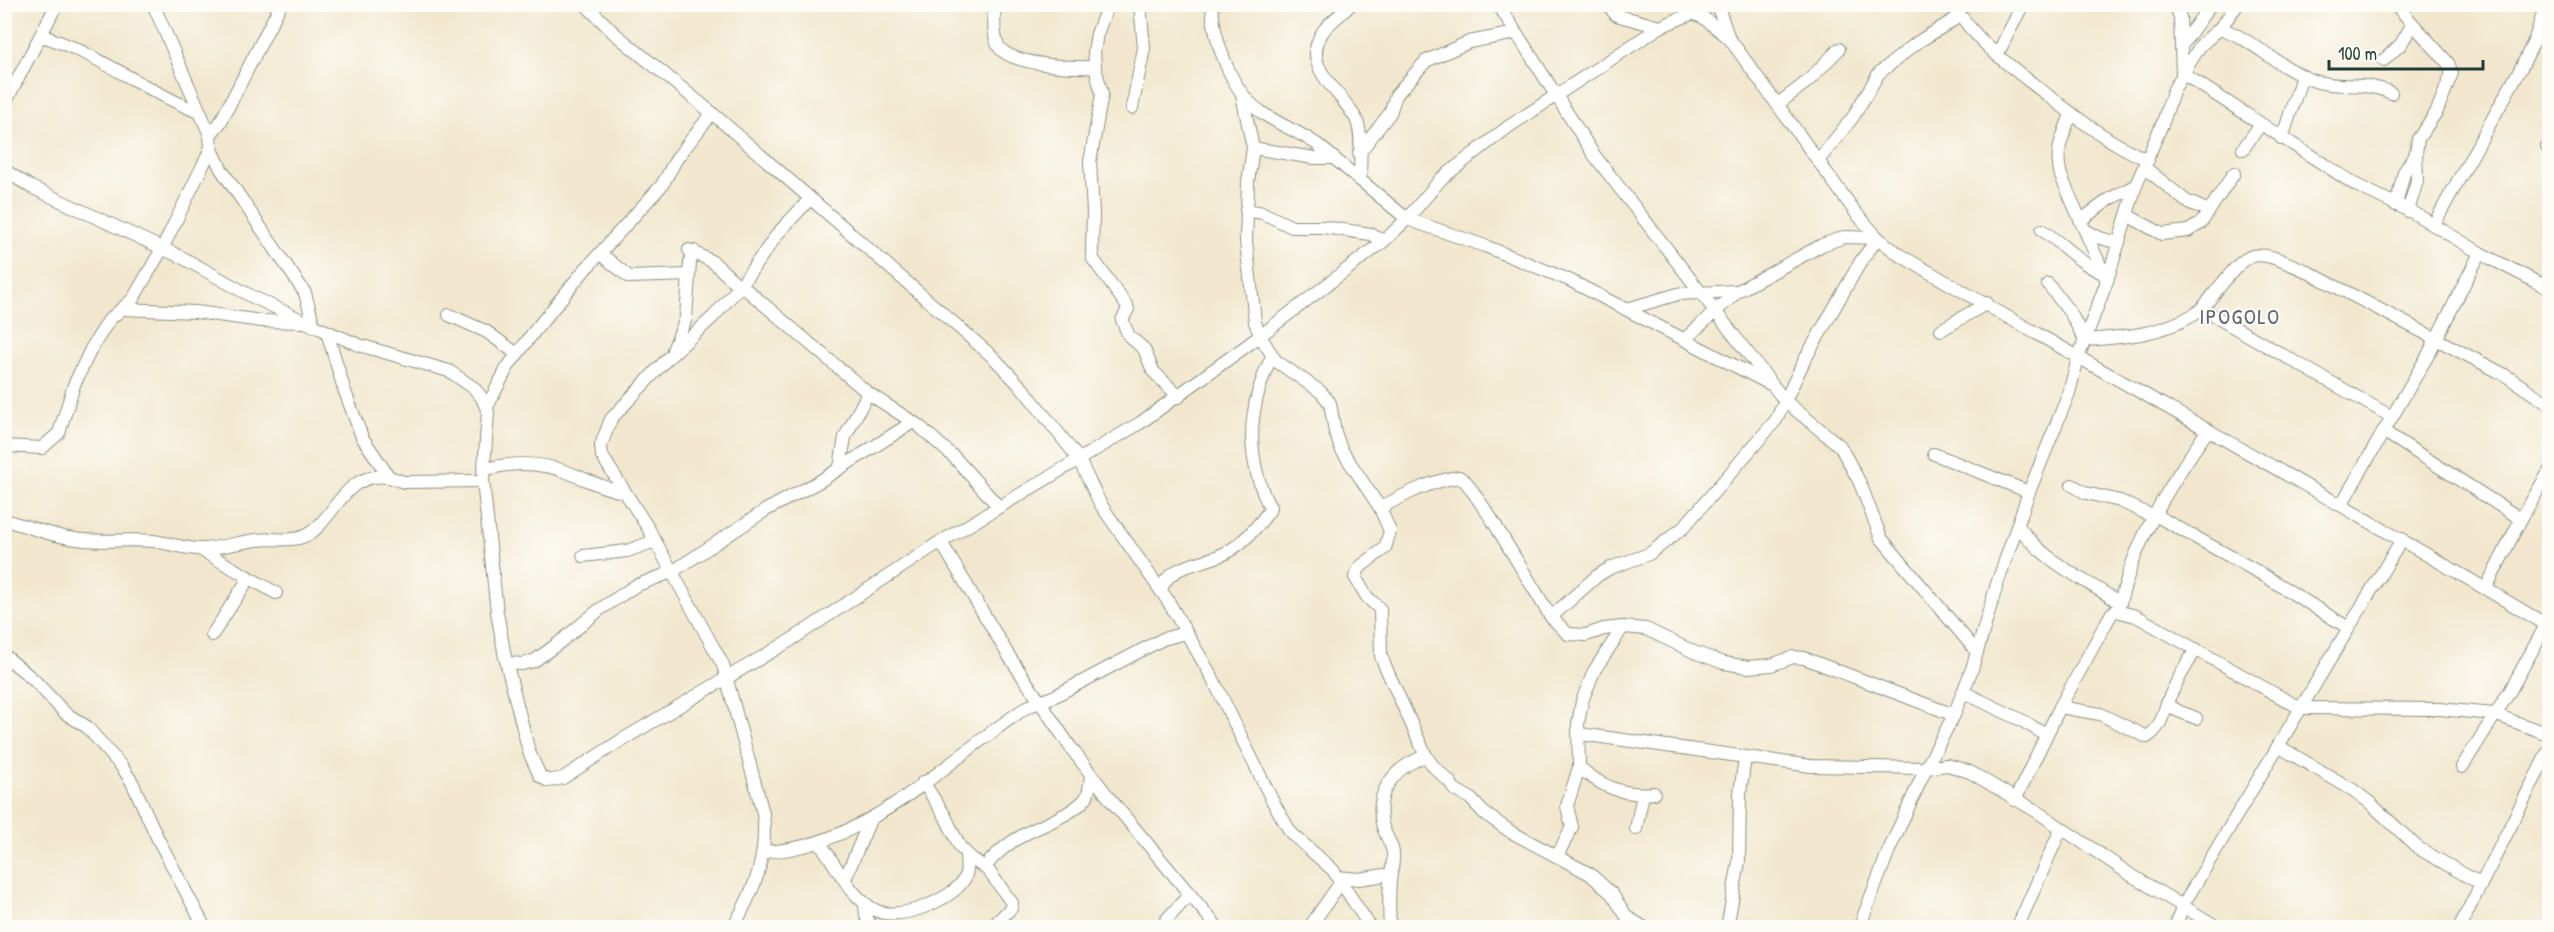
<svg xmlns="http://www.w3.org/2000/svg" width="2554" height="932" font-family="'Patrick Hand',sans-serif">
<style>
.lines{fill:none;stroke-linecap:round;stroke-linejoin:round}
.street-casing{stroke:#889281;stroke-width:14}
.street{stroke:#fff;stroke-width:12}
.labels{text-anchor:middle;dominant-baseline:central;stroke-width:4.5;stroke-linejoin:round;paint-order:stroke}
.quarter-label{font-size:22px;letter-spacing:1.5px;fill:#5e6472;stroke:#fdfcf7}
</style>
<rect width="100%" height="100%" fill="#fdfcf7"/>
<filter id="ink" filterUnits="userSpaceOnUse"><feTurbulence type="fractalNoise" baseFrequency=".0167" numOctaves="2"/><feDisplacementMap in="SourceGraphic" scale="12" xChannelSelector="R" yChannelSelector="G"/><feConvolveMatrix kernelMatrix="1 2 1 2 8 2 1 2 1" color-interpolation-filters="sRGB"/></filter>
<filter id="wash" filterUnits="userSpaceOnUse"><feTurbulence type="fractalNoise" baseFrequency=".008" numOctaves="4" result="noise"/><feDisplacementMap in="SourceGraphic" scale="24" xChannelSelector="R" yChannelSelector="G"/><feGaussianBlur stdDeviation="1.35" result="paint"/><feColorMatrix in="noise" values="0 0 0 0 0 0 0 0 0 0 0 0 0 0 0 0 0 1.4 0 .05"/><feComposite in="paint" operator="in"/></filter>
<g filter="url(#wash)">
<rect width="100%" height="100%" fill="#f2e7ce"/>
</g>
<g filter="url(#ink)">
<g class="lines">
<defs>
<g id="street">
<polyline points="585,4 614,33 712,113 994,358 1025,391 1078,458 1101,505 1168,601 1212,677 1272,800 1291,833 1333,870 1371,928"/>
<path d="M994 4C995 17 992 36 999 47 1011 65 1074 68 1095 67"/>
<polyline points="1108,4 1097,34 1094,51 1095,67 1102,94 1090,162 1093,212 1092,253 1093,259 1127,306 1128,309 1122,320 1129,336 1144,349 1153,371 1179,397"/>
<path d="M1212 4C1213 39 1231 92 1261 112 1279 125 1300 132 1318 145L1407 219 1485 246 1569 280 1770 384"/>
<path d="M1351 4C1343 13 1332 20 1324 30 1298 66 1341 90 1356 119 1363 133 1360 163 1360 180"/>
<polyline points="1498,4 1594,155 1785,401 1840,446 1860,483 1881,538 1977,652"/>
<polyline points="1607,4 1616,15 1660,27"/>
<polyline points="1717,4 1728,36"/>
<path d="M1953 4C1977 44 2014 69 2050 97 2081 121 2111 144 2148 160"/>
<polyline points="2175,4 2180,17 2182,73 2356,185 2414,213 2480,253 2550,289"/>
<polyline points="2395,4 2448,63 2452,73 2437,111 2418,139 2416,153 2404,172 2396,205"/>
<path d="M2220 28C2252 39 2277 66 2309 79 2335 90 2365 80 2391 93"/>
<path d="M42 36C98 53 146 92 201 113"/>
<polyline points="2182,45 2211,4"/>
<polyline points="1997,55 2023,4"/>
<polyline points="2384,60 2401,44 2412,25"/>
<polyline points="1242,95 1253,148 1248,182 1246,241 1255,322 1260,336 1276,361 1321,392 1330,403 1335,432 1341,449 1380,508 1390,531 1385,548 1360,567 1355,577 1367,597 1380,609 1381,656 1385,666 1426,756 1434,767 1450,782 1454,789 1470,798 1484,813 1511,832 1590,874 1612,894 1627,917 1645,928"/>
<polyline points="1778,104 1808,81 1839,49"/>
<polyline points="4,105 57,4"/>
<polyline points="1132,108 1144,48 1140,4"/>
<path d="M2071 114C2063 137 2054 150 2061 176L2107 281"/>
<polyline points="210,135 220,123 281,4"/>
<polyline points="2282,139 2302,76"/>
<polyline points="211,147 221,169 305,293 314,326"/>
<polyline points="2547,147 2550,143"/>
<polyline points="1253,148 1314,158 1333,158"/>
<polyline points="2243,149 2260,125"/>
<polyline points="1359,153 1390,113 1396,95 1426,61 1469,42 1516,33"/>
<polyline points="1818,161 1853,117 1879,73 1918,42 1960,16"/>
<polyline points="2144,167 2186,201 2209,211"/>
<path d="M4 170 31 187 183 258 251 296 314 326 359 345 449 371 474 388 482 398 488 412 483 481 497 612 505 657 529 752 540 776 548 781 563 778 620 741 791 640 932 547 1140 423 1260 336 1384 241 1407 219 1441 179 1508 127 1660 27 1693 13 1704 18 1729 38 1856 213 1878 238 1898 254C2114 380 2335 498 2550 627"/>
<polyline points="1246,210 1263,213 1292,227 1323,227 1371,234 1384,241"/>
<polyline points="2408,211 2417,181 2416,152"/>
<polyline points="2127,215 2162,234 2188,231 2201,223 2234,173"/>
<polyline points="2081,220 2110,199 2136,185"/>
<polyline points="2434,224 2522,66 2535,39 2546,4"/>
<path d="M2042 230C2063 244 2080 264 2103 273"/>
<polyline points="2085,230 2100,238 2119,243"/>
<polyline points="689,250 713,262 740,287"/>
<polyline points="601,254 629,277 689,275"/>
<path d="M2048 284 2071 314 2085 340C2124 337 2160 335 2195 314 2204 308 2210 299 2217 290 2251 247 2253 248 2304 270L2505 375 2550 405"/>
<polyline points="741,285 868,393 919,426 955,458 998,506"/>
<polyline points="2544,286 2550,274"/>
<polyline points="123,309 196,312 262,321 305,322"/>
<polyline points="1627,309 1678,294 1736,291"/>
<polyline points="2202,309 2392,417"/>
<polyline points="449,315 487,332 517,354"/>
<polyline points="1941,330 1987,303"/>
<polyline points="327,332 344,389 362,437 389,477 404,482 483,481"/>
<polyline points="1685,339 1738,291 1822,245 1844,237 1878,238"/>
<polyline points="673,350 686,318 690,262 694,251"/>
<polyline points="487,407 507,368 533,333 582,273 662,185 677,158 712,113"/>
<polyline points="2383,431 2521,519"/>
<polyline points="4,446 42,448 59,433 74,385 91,349 109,320 133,299 162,249 208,155 211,147 210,135 153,4"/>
<polyline points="1934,454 2029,492"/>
<polyline points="840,467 845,437 868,393"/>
<path d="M483 470C510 462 540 462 567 472 586 479 603 489 624 492"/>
<polyline points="2072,485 2086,493 2120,501 2154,517"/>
<polyline points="2341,505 2428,355 2480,253"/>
<path d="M1380 508C1406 494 1430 481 1459 477L1466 482 1491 518 1551 617 1568 634 1586 635 1604 629 1623 627 1646 629 1694 652 1724 663 1748 667 1771 665 1793 657 1804 658 1954 715"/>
<polyline points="2155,515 2260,573 2347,627"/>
<path d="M4 520C31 527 57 538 85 540 108 542 131 539 153 541 170 543 187 550 203 549 221 548 239 542 257 540 271 538 285 541 299 538 334 529 339 470 389 477"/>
<path d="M2018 526C2047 564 2081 577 2120 603"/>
<polyline points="941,542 1007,653 1071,748 1110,799 1218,928"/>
<polyline points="201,550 276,593"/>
<polyline points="583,556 627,551 655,541"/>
<polyline points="2486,588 2521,519 2550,470"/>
<path d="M1161 589C1172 561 1207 565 1229 551 1244 542 1258 526 1269 511L1270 507C1264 498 1261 488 1258 477 1246 434 1253 396 1272 356"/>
<path d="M2117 611C2124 591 2128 572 2136 554 2154 510 2181 468 2208 430"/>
<polyline points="1551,617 1597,576 1610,568 1649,554 1683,528 1776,420 1804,361 1861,261 1878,238"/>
<polyline points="212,635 249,578"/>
<polyline points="4,655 34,680 65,713 87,727 122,767 132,782 158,839 205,928"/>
<polyline points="507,663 522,664 534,661 559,643 599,610 635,586 672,572 766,510 820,481 913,422"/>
<polyline points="1963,692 2021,720 2046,735"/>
<polyline points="2167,704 2178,711 2196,718"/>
<path d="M2060 707 2100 714 2147 737C2163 727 2163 711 2170 696 2177 680 2187 664 2196 649"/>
<polyline points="1580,734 1811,766 1926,768 1947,765 1958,768 1970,772 2036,811 2131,875 2219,928"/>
<polyline points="2278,746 2353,790 2369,802 2418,848 2481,884"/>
<path d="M1579 767C1601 787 1624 796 1654 793"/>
<polyline points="2462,767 2510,691 2546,625"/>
<polyline points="923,782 945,816 960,847 971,858 988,870 1012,903 1011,908 991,928"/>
<polyline points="2015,800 2060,707 2105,625 2112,613 2117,611 2136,616 2300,708 2439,709 2494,714 2550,735"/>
<polyline points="1636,829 1643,794"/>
<path d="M819 842C836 864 850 897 875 910 897 922 950 901 963 881 969 873 966 863 966 854"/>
<path d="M764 852C868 847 945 761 1027 707L1055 696 1163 639 1185 633"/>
<polyline points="1557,856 1572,827 1567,806 1579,767 1578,724 1582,701 1594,671 1623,627"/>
<path d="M985 867C995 854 1010 842 1025 834 1042 825 1075 813 1086 798 1090 791 1090 782 1091 775"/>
<polyline points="1337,877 1359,879 1391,874"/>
<polyline points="845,879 870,820"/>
<polyline points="865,903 866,916 871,928"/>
<path d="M733 928C755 888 768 858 763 813L723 665 648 528 602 456 601 445 611 419 670 356 713 317 741 285 779 232 810 199"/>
<polyline points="1162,928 1167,919 1190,894"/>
<polyline points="1309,928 1341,882"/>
<path d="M1390 928C1389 912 1389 896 1390 881 1391 872 1394 862 1393 853 1392 844 1385 835 1383 827 1373 793 1394 767 1426 756"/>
<polyline points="1727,928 1739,862 1740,793 1745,758"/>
<polyline points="1859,928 1889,850 1926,768 1954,715 1972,669 1997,584 2029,492 2069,393 2078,358 2107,281 2136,185 2163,122 2174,89 2200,46 2220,28 2238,4"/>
<polyline points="2017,928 2061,829"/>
<polyline points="2175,928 2183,905 2402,539"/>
<polyline points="2459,928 2550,748"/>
</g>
</defs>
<use href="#street" class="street-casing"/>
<use href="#street" class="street"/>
</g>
</g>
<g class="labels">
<g class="quarter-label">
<text x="2240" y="316">IPOGOLO</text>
</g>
</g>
<rect width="2554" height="932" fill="none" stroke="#fdfcf7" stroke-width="24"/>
<path d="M2329 60v9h154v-9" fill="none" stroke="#1f3d34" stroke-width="3"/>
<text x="2338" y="60" font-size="18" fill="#1f3d34" stroke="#fdfcf7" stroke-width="4.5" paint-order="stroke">100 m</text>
</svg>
